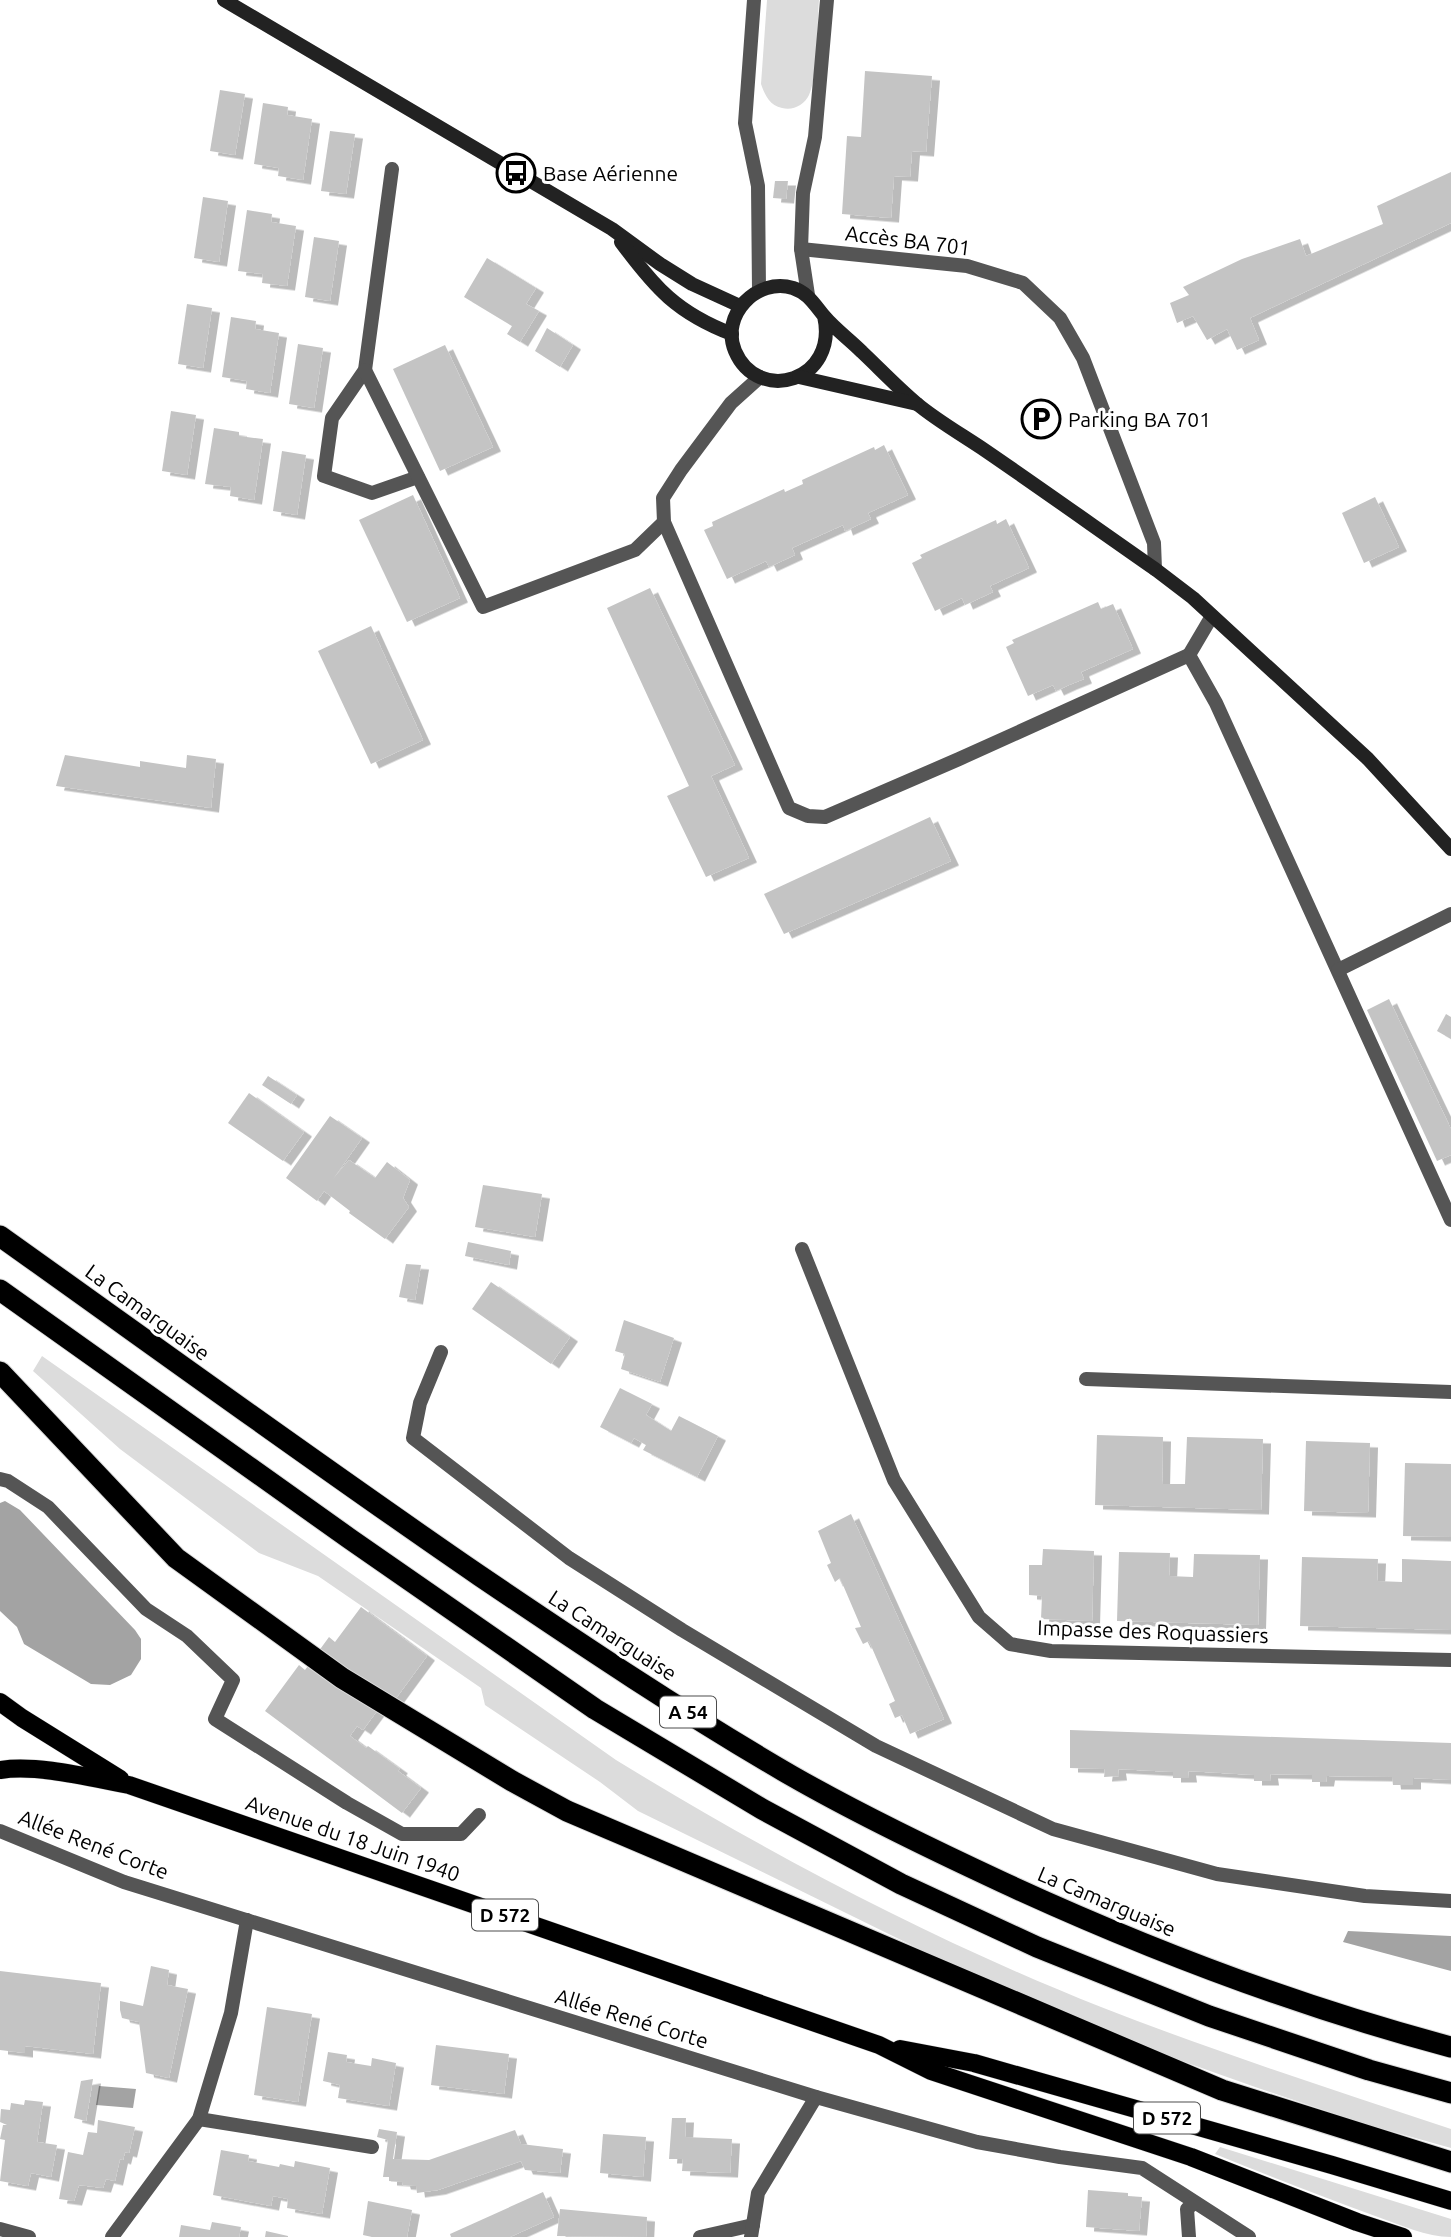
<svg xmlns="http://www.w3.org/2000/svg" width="1451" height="2237" font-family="Ubuntu,sans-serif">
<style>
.green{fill:#dcdcdc}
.water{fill:#a3a3a3}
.building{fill:#c4c4c4;filter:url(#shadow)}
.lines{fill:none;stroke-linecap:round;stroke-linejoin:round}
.primary-casing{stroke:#dbdbdb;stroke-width:19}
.highway-casing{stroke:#dbdbdb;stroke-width:23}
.lane{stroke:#555;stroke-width:14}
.street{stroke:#555;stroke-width:14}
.secondary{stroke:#222;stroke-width:14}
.primary{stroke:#000;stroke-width:18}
.highway{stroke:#000;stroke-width:21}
.labels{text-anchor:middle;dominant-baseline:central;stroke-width:6;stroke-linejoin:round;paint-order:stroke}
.shield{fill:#fff;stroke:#4c4c4c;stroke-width:2}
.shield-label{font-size:19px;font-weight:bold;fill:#000}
.poi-label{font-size:21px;fill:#000;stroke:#fff;text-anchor:start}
.street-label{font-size:21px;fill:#000;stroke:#fff}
</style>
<defs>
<filter id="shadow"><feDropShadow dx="8" dy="4.5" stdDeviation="0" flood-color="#0004"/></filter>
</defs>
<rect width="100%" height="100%" fill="#fff"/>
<g class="green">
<path d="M767 0H819C817 24 818 75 809 95 804 105 793 111 782 108 769 105 765 95 761 84Z"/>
<path d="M42 1356 616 1760C771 1855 932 1940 1101 2007 1216 2052 1334 2090 1451 2129V2148L1365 2124 1258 2088 1134 2044 960 1969 638 1811 600 1782 485 1705 481 1688 318 1576 259 1553 120 1449 33 1371Z"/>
<path d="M1220 2147 1451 2219V2237C1426 2237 1401 2225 1378 2217 1323 2197 1269 2176 1215 2154Z"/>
</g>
<g class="water">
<polygon points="5,1501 20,1510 135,1630 141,1639 141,1659 131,1675 110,1685 91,1684 24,1644 17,1627 0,1611 0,1503"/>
<polygon points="1348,1931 1451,1936 1451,1971 1343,1942"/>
<polygon points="99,2086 136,2089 133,2108 96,2105"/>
</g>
<g class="building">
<polygon points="865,71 932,76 926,152 912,151 910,177 894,176 891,218 842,214 847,136 861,137"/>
<polygon points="220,90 245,94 235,155 210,151"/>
<polygon points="263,103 288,107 287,115 312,119 303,180 278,176 279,168 254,164"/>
<polygon points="330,131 355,134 346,194 321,191"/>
<polygon points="1451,172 1451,223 1250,318 1259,340 1237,350 1227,329 1207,340 1193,316 1177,323 1170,303 1189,295 1183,287 1242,259 1300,239 1306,256 1383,224 1377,206"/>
<polygon points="775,181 788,181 786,199 773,198"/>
<polygon points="203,197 228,201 219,262 194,258"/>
<polygon points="247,210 272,214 271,222 296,226 287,286 262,283 263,274 238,271"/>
<polygon points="314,237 339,241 330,301 305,297"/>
<polygon points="487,258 536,288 526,304 539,311 520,342 507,334 512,326 464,297"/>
<polygon points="187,304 212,308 203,368 178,364"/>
<polygon points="231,317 256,321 255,329 279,333 270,393 246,389 247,381 222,377"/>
<polygon points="547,328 573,345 560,367 535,351"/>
<polygon points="298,344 323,348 314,408 289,404"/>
<polygon points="445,345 493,447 440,471 393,369"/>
<polygon points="171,411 196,415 187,475 162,471"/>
<polygon points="214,428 239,432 239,436 263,439 254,500 230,496 231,487 205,484"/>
<polygon points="884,445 908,495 868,513 871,519 845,531 843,525 792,548 795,555 769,567 766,561 727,579 704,530 713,526 712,522 784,489 785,492 803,484 802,480 874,447 875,450"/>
<polygon points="282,451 306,455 297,515 273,511"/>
<polygon points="413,495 460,598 407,622 359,520"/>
<polygon points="1375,497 1399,547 1364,563 1342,513"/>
<polygon points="1006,519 1029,568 990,586 993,592 965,605 962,598 935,611 912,563 922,558 920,555 996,520 997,524"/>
<polygon points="650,588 735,765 711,776 749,858 706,877 667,796 689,786 607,608"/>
<polygon points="1098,602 1101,609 1113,604 1133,649 1081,672 1084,679 1069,685 1056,691 1053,685 1028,696 1006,647 1014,643 1012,640"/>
<polygon points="371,626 423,740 371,764 318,651"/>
<polygon points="65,755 140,767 140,761 186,768 187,755 216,759 211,808 56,786"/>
<polygon points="930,817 951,861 784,934 764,894"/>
<polygon points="1389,999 1451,1129 1451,1155 1437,1161 1367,1010"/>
<polygon points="1446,1014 1451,1017 1451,1039 1437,1031"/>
<polygon points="268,1076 297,1095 291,1104 262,1085"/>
<polygon points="249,1093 304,1132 283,1161 228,1123"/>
<polygon points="330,1116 362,1138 333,1179 349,1160 375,1178 387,1162 410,1180 403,1198 409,1207 385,1239 349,1213 350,1211 324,1191 317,1201 286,1178"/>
<polygon points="483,1185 542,1194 535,1237 475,1227"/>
<polygon points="468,1242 511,1251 509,1265 465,1256"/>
<polygon points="406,1264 421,1265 415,1300 399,1297"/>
<polygon points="491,1282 570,1337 551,1364 472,1309"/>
<polygon points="624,1320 674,1338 660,1382 621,1369 625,1354 615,1351"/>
<polygon points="620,1388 652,1404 646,1415 671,1431 679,1416 718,1436 697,1477 643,1450 646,1445 634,1438 631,1443 600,1427"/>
<polygon points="1097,1435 1163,1437 1162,1484 1185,1484 1187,1437 1263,1439 1261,1510 1095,1505"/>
<polygon points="1306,1441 1370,1443 1368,1513 1304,1511"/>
<polygon points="1405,1463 1451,1464 1451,1537 1403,1536"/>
<polygon points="851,1514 944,1719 910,1734 902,1715 895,1718 889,1704 895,1701 869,1641 863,1644 855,1628 861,1627 840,1578 835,1582 827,1565 831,1563 818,1531"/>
<polygon points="1043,1549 1094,1551 1092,1621 1041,1619 1042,1596 1029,1595 1029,1565 1042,1565"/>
<polygon points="1119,1552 1170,1553 1169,1576 1193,1577 1194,1554 1260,1555 1258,1625 1117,1621"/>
<polygon points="1302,1557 1378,1559 1377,1581 1402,1582 1402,1559 1451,1561 1451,1630 1300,1626"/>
<polygon points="361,1607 427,1656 394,1701 388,1696 363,1730 357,1726 350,1736 366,1748 368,1746 400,1769 398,1771 421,1788 402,1813 265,1711 299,1665 305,1670 329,1637 335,1642"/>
<polygon points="1070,1730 1451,1743 1451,1780 1413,1778 1413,1785 1393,1785 1392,1777 1327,1776 1326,1782 1312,1782 1312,1775 1270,1774 1271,1781 1254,1781 1254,1775 1188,1771 1189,1778 1173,1778 1173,1772 1118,1769 1119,1776 1104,1777 1105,1769 1070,1768"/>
<polygon points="151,1966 169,1970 167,1985 188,1989 169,2078 146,2073 139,2022 122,2018 120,2010 120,2001 143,2006"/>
<polygon points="0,1971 101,1983 93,2054 25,2046 25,2053 0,2050"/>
<polygon points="267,2007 312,2014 298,2102 254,2095"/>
<polygon points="436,2045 509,2054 504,2094 431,2085"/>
<polygon points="328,2052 347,2055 346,2062 371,2066 372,2058 396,2063 389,2106 338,2098 340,2085 323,2081"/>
<polygon points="93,2079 86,2121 74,2118 81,2081"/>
<polygon points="25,2100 43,2102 37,2142 57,2145 51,2177 31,2173 28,2186 0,2181 5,2140 0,2139 3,2125 7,2125 0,2122 1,2109 10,2110 11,2103 24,2105"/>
<polygon points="672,2118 686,2118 685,2137 732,2139 730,2173 682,2171 683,2159 669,2159"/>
<polygon points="98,2120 135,2127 129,2153 125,2152 123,2160 120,2159 115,2181 106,2179 103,2188 79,2185 74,2201 59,2199 68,2152 83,2155 88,2132 97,2133"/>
<polygon points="379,2129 397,2132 393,2159 429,2160 515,2130 521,2144 563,2149 560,2173 525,2170 521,2161 438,2190 417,2193 416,2186 403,2185 402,2182 389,2181 389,2177 383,2177 388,2140 377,2137"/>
<polygon points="603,2134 646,2137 643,2177 600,2173"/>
<polygon points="221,2150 249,2155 248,2161 279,2167 280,2164 294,2167 295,2161 330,2168 322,2214 287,2208 288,2199 273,2196 271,2206 213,2195"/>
<polygon points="1088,2190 1128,2193 1128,2196 1142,2197 1139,2231 1086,2227"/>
<polygon points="543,2192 554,2217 510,2237 451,2237 450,2234"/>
<polygon points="368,2201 412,2210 407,2237 372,2237 363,2235"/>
<polygon points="560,2209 647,2217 646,2237 557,2236"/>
<polygon points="212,2222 241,2227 239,2237 179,2237 181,2225 210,2230"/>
<polygon points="266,2231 288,2236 288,2237 265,2237"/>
</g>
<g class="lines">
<defs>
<g id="primary">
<polyline points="0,1702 22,1718 120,1779"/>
<path d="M0 1770C38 1764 91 1778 129 1785L879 2045 931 2071 1191 2157 1357 2222 1403 2237"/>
<polyline points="900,2049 974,2063 1332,2165 1451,2201"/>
</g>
<g id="highway">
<path d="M0 1236C160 1350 318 1465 480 1576 582 1645 685 1714 792 1776 860 1815 931 1849 1002 1882 1147 1949 1296 2006 1451 2047"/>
<polyline points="0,1290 350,1539 595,1709 762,1809 901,1884 1037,1947 1209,2016 1369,2070 1451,2093"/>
<polyline points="0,1372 176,1558 342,1678 512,1781 567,1811 1222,2090 1451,2162"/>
</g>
</defs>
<use href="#primary" class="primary-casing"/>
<use href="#highway" class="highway-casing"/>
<g class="lane">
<polyline points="441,1352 420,1403 413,1438 569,1558 682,1630 876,1746 1053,1829 1217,1874 1365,1896 1451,1901"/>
<polyline points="0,1479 8,1481 48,1507 146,1609 187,1636 233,1680 215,1719 347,1803 402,1834 461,1834 479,1815"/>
<polyline points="700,2237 753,2225"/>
</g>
<g class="street">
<polyline points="754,0 745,123 758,186 759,290"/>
<polyline points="392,169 365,370 332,418 324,476 372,493 418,477"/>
<polyline points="801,249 967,266 1023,283 1060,318 1083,358 1154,543 1155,569"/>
<polyline points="808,295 801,249 803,193 815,137 827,0"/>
<polyline points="365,370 483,607 635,550 664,522"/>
<polyline points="760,377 731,403 681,470 663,498 664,522 789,808 808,816 825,817 959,759 1189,655"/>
<polyline points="1212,616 1189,655 1216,703 1451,1220"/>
<polyline points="1338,970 1451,914"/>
<polyline points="802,1249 894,1480 979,1617 1010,1644 1051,1651 1451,1660"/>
<polyline points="1086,1379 1451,1392"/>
<polyline points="0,1831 124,1882 816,2097 977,2142 1060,2157 1142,2168 1249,2237"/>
<polyline points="199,2119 372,2147"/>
<polyline points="0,2229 29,2237"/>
<polyline points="112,2237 199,2119 231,2013 247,1920"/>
<polyline points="751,2237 758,2193 816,2097"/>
<polyline points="1189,2237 1187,2209 1194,2203"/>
</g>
<g class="secondary">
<polyline points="224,0 612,229 660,264 692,284 740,306"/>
<path d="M621 242C655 288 677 313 732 334"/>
<path d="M824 316C839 381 758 405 735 351 720 315 757 277 793 288 808 293 814 304 824 316 835 329 850 340 862 352 880 369 897 387 916 403 936 420 964 436 986 451 1043 490 1099 530 1155 569L1193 598 1368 759 1451 849"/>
<polyline points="799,377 917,404"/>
</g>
<use href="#primary" class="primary"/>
<use href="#highway" class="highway"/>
</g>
<defs>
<symbol id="bus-ring" viewBox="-11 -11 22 22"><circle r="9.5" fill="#fff" stroke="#000" stroke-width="1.5"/><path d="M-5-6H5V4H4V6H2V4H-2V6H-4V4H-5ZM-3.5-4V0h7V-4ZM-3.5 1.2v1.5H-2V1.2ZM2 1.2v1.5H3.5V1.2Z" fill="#000"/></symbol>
<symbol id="parking-ring" viewBox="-11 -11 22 22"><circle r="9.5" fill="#fff" stroke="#000" stroke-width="1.5"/><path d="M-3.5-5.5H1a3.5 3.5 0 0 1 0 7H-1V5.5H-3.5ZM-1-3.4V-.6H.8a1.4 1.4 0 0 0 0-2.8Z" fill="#000"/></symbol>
</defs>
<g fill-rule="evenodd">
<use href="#bus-ring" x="494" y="151" width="44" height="44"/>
<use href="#parking-ring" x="1019" y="397" width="44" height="44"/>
</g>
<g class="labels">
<g class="shield">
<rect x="660" y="1696.5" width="56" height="31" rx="5"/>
<rect x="472" y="1899.5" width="66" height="31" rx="5"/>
<rect x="1134" y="2102.5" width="66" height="31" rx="5"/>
</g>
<g class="shield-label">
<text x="688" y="1712">A 54</text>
<text x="505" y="1915">D 572</text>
<text x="1167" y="2118">D 572</text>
</g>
<g class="poi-label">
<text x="543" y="173">Base Aérienne</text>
<text x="1068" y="419">Parking BA 701</text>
</g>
<g class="street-label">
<text transform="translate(908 240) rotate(7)">Accès BA 701</text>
<text transform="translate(148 1312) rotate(36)">La Camarguaise</text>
<text transform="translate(1153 1631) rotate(2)">Impasse des Roquassiers</text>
<text transform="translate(613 1635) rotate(33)">La Camarguaise</text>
<text transform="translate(353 1838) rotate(19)">Avenue du 18 Juin 1940</text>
<text transform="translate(94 1844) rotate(21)">Allée René Corte</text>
<text transform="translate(1107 1901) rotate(23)">La Camarguaise</text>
<text transform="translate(632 2018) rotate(17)">Allée René Corte</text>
</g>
</g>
</svg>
